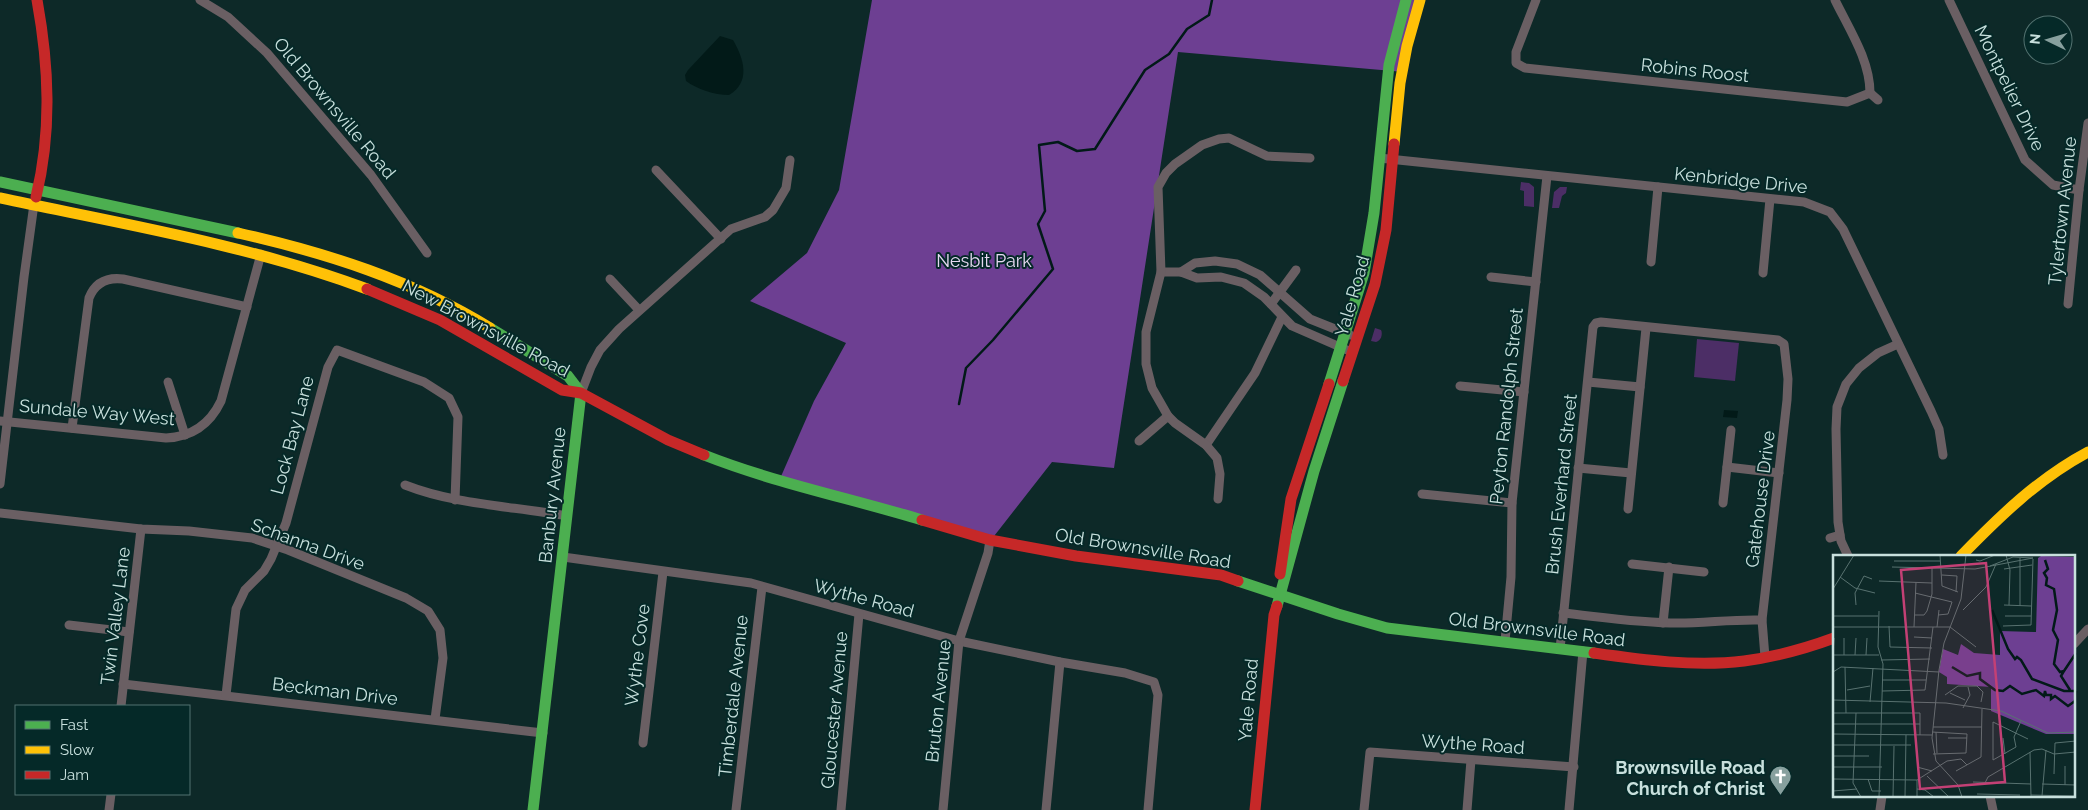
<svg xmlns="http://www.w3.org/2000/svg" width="2088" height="810" font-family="Raleway,sans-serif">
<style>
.green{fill:#4c2e66}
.forest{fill:#6d3f92}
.water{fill:#021a18}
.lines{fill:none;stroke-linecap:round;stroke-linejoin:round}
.stream{stroke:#021a18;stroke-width:2.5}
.street{stroke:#6a5f63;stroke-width:9}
.fast{stroke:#4caf50;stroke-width:11}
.slow{stroke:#ffc107;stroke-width:11}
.jam{stroke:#c62828;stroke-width:11}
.labels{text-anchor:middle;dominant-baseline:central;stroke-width:4;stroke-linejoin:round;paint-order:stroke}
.street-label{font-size:18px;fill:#c8e0dd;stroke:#052928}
.park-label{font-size:18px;fill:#e7d9f2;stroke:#052928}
.poi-label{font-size:18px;font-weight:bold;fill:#c8e0dd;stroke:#052928;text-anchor:end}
.inset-river{fill:none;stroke:#021a18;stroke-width:2.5}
.inset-road{fill:none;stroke:#587270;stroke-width:1}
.view{fill:#c34075;fill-opacity:0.15;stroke:#c34075;stroke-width:2.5}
.inset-edge{fill:none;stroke:#c8e0dd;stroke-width:2.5}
</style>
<rect width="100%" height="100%" fill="#0d2928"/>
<g class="green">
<polygon points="1521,182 1529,183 1534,187 1534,207 1524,206 1524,191 1520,190"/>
<polygon points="1560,187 1567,187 1566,193 1562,196 1559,208 1552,208 1554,192"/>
<path d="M1375 328 1381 330C1383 334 1381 341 1376 342L1371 341Z"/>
<polygon points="1697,339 1739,343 1735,381 1694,377"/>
</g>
<polygon class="forest" points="872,0 1423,0 1404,72 1178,52 1114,468 1052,462 991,540 779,481 814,401 846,343 750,301 807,253 839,190"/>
<g class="water">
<path d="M720 36 733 40C744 59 751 82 729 95 714 95 697 89 686 81L685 75 688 70Z"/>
<polygon points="1724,410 1738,411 1737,418 1723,417"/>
</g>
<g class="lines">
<polyline class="stream" points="959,404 966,368 993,340 1053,269 1038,224 1045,211 1039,145 1058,142 1077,151 1095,149 1145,70 1169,54 1187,29 1209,15 1212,0"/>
<g class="street">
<polyline points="200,0 228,17 267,53 371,175 427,253"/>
<polyline points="1536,0 1516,52 1516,63 1525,68 1847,102 1870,93"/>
<path d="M1835 0C1849 29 1870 60 1870 93"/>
<polyline points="1949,0 2025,160 2053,185 2079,190"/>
<polyline points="1870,93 1878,100"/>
<polyline points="1379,158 1804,202 1830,212 1843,229 1931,411 1939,429 1943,455"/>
<polyline points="656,170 721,239"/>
<polyline points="1651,262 1658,187"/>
<polyline points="1161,272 1181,272 1197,278 1221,277 1244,283 1264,297 1292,326 1347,350"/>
<polyline points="1181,272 1195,263 1215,261 1237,264 1260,275 1310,319 1350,335"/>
<polyline points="1763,273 1770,199"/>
<polyline points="1491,277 1536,282"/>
<polyline points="610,279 639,310"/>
<polyline points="1271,304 1296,270"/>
<polyline points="2068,304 2079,190 2088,123"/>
<polyline points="168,382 185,435"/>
<polyline points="1588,382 1640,387"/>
<polyline points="1460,386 1524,392"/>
<polyline points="581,393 591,367 600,350 619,329 731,229 765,217 773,210 786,188 790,160"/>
<path d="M0 421 166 438C192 437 210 424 221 401L261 254"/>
<path d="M72 428 89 298C95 283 107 277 123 279L247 307"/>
<polyline points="1139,441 1168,416"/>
<polyline points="1206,445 1255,373 1282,317"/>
<polyline points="1727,467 1779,473"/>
<polyline points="1578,468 1631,473"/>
<polyline points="0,484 24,277 34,204"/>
<path d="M405 485C456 505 512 506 567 516"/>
<polyline points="1422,494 1512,503"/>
<polyline points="1218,499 1220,474 1217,458 1206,445 1175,423 1168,416 1152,388 1146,364 1146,332 1161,272 1158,187 1166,173 1175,164 1202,145 1219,139 1229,138 1267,156 1310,158"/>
<polyline points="1723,503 1731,430"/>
<polyline points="1628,509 1646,328"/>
<polyline points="0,513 141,529 189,531 252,538 288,550 406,598 428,611 440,630 443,658 435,719"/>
<polyline points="1830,538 1840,535"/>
<polyline points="1848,556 1841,541 1838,522 1836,429 1837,407 1846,384 1859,368 1878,353 1898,344"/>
<polyline points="563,557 751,583 959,641 1060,662 1125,673 1154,682 1158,695 1148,810"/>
<polyline points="1632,564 1704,572"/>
<path d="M1563 613C1601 617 1639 623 1678 623 1706 623 1733 619 1762 620"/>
<polyline points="1663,623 1669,567"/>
<polyline points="69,625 129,632"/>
<polyline points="1505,641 1511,577 1512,503 1547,176"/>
<polyline points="2074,644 2088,629"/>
<polyline points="1560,649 1593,327 1596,323 1601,322 1778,340 1784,344 1788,379 1787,400 1762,620 1765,657"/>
<polyline points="123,684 543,733"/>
<polyline points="226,695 236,609 245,590 264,571 271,559 286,523 328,367 337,350 424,382 449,398 458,417 455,500"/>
<polyline points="121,706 141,529"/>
<polyline points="643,743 663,572"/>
<polyline points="1990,796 1993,810"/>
<polyline points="109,810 111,794"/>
<polyline points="736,810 762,587"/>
<polyline points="841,810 859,614"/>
<polyline points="943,810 959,641 988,553 990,540"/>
<polyline points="1046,810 1060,662"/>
<polyline points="1364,810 1370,752 1574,767"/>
<polyline points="1467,810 1471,760"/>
<polyline points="1569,810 1583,651"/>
<polyline points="1880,810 1882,796"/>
</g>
<g class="fast">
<polyline points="0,182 238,233"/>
<polyline points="490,328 568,376 581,393"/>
<polyline points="1329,384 1364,273 1374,213 1389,65 1406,0"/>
<path d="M704 455C775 483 850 498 922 520"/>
<polyline points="1238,581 1338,614 1387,628 1594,653"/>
<polyline points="1277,606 1314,471 1343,381"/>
<polyline points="533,810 581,393"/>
</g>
<g class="slow">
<polyline points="1394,144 1400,83 1407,46 1420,0"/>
<path d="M0 198C123 224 249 245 367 289"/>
<path d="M238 233C327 253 412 280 490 328"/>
<path d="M1961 556C2000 516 2039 478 2088 452"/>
</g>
<g class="jam">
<path d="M36 197C52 131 49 66 37 0"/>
<polyline points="367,289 440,320 562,390 581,393 668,440 704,455"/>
<polyline points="1343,381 1375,284 1386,230 1394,144"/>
<polyline points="922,520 990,540 1076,556 1221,575 1238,581"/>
<polyline points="1280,574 1291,499 1329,384"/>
<path d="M1594 653C1643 660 1695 667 1744 661 1773 657 1807 648 1834 638"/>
<polyline points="1255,810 1274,615 1277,606"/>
</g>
</g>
<defs>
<symbol id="church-pin" viewBox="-11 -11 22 30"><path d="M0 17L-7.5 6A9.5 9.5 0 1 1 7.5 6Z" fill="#87a09e" stroke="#052928"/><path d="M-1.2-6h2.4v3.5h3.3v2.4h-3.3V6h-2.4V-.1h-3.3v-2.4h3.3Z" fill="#fff"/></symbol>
</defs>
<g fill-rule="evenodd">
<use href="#church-pin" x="1768" y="764" width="25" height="34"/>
</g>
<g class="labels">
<g class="street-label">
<text transform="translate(1695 70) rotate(6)">Robins Roost</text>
<text transform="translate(2010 88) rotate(64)">Montpelier Drive</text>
<text transform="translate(335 108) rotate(50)">Old Brownsville Road</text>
<text transform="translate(1741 180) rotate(6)">Kenbridge Drive</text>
<text transform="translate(2062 211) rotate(-84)">Tylertown Avenue</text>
<text transform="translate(1352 296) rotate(-74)">Yale Road</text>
<text transform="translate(486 328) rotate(28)">New Brownsville Road</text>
<text transform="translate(1506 406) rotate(-84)">Peyton Randolph Street</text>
<text transform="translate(97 412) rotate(5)">Sundale Way West</text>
<text transform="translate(292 435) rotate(-75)">Lock Bay Lane</text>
<text transform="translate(1561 484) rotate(-84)">Brush Everhard Street</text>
<text transform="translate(552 495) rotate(-84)">Banbury Avenue</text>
<text transform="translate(1760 499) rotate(-83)">Gatehouse Drive</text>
<text transform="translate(308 544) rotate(20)">Schanna Drive</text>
<text transform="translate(1143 548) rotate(9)">Old Brownsville Road</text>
<text transform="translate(864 598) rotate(15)">Wythe Road</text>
<text transform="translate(115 616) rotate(-83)">Twin Valley Lane</text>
<text transform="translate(1537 629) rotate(7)">Old Brownsville Road</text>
<text transform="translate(637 655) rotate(-83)">Wythe Cove</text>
<text transform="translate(335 691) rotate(7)">Beckman Drive</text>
<text transform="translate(733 696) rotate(-84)">Timberdale Avenue</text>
<text transform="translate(1248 700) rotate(-85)">Yale Road</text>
<text transform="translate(938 701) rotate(-84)">Bruton Avenue</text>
<text transform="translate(834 710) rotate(-85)">Gloucester Avenue</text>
<text transform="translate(1473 744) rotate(4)">Wythe Road</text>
</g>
<g class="park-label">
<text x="984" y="260">Nesbit Park</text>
</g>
<g class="poi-label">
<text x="1765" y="767">Brownsville Road<tspan x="1765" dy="21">Church of Christ</tspan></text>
</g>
</g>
<g transform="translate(1833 555)">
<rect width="242" height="242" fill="#0d2928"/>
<path d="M208 1 242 2V179H213L158 156V132L114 129V122L106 117 110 94 125 100 128 89 141 98 167 100V76L203 77 205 3Z" fill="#6d3f92"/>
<path class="inset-river" d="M212 5 215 14 211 18 214 23 213 30 221 34 224 55 220 75 225 85 221 109 227 117 231 116 228 121 237 135M159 55 175 94 182 104 184 102 188 105 199 124 231 136H243M119 112 134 121 147 118V124L162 135 170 136 177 131 189 139 203 135 211 141 212 136 213 140H218V144L222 141 235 151 242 146 243 136M231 116 243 98"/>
<path class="inset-road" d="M107 0 109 31M173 0 177 15 176 50M143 5 147 6 162 0M61 6H107M59 12 142 14 200 3 180 2 157 11M171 14 199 10M109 20 124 21 123 37M7 22 22 33 42 38M46 26 99 28M109 31 125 37M0 34 21 0M82 38 119 47 115 59 105 60M23 50 22 38 31 21 39 24M171 50 198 51M187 51V3M130 55 153 32 163 9M46 56 45 92 50 109 46 242M82 60H91L94 56 99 39V12M0 61H45M172 61H198M56 71 57 92 99 93M170 71 198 70 200 4M0 72H117L143 92M81 72 83 27M104 72 106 55M81 82 99 83M0 100H46M0 100 1 83M11 100V83M22 100 23 83M33 100 34 83M48 105 97 104M12 112 13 158M0 117 8 112 106 117M49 125H93M14 135 37 131M49 136 92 135 100 72M117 138 132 145M112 140 125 131H144L150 137 148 147M0 145 113 148 168 156 215 178 243 177M37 147 40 113M130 153 137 140 135 132M0 158H87V180M23 158 20 228 28 242M0 169H87M100 172H149M99 177 134 179 133 198 100 199M103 177 104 198M0 179 99 180M115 183H134M170 183 172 199M0 190H78M197 197 198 242M0 201H36M160 205V167L195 184M160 205 183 192 181 182 188 166M0 212H49M84 212 99 216M123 216 148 202 149 154M221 219 222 188 243 186M94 221 116 242M0 224 84 225 114 206 128 204 134 210M35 224 39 236H48M140 227 198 229M152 228 155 222 201 195 209 194 221 199 243 197M209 229 243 230M232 230V211M84 234 92 235 101 242M0 236 24 234M144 239 187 240M198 240 243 241M209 241 213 195M60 242 61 191M72 242 73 180M84 242V225M129 242 125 230 103 206 99 183 106 115 111 88 128 44 133 0"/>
<path class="view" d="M153 8 172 227 87 234 68 15Z"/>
<rect width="242" height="242" class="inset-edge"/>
</g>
<rect x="15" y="705" width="175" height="90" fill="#052928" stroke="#537270"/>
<rect x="25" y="721" width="25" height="8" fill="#4caf50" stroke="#537270"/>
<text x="60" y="730" font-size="15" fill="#c8e0dd">Fast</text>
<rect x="25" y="746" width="25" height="8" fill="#ffc107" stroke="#537270"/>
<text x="60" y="755" font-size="15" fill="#c8e0dd">Slow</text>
<rect x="25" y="771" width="25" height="8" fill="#c62828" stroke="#537270"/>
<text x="60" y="780" font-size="15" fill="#c8e0dd">Jam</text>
<g transform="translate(2048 40) rotate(275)"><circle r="24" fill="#052928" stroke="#537270"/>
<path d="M0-4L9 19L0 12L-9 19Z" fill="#87a09e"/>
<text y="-8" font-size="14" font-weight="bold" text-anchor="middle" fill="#c8e0dd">N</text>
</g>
</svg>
